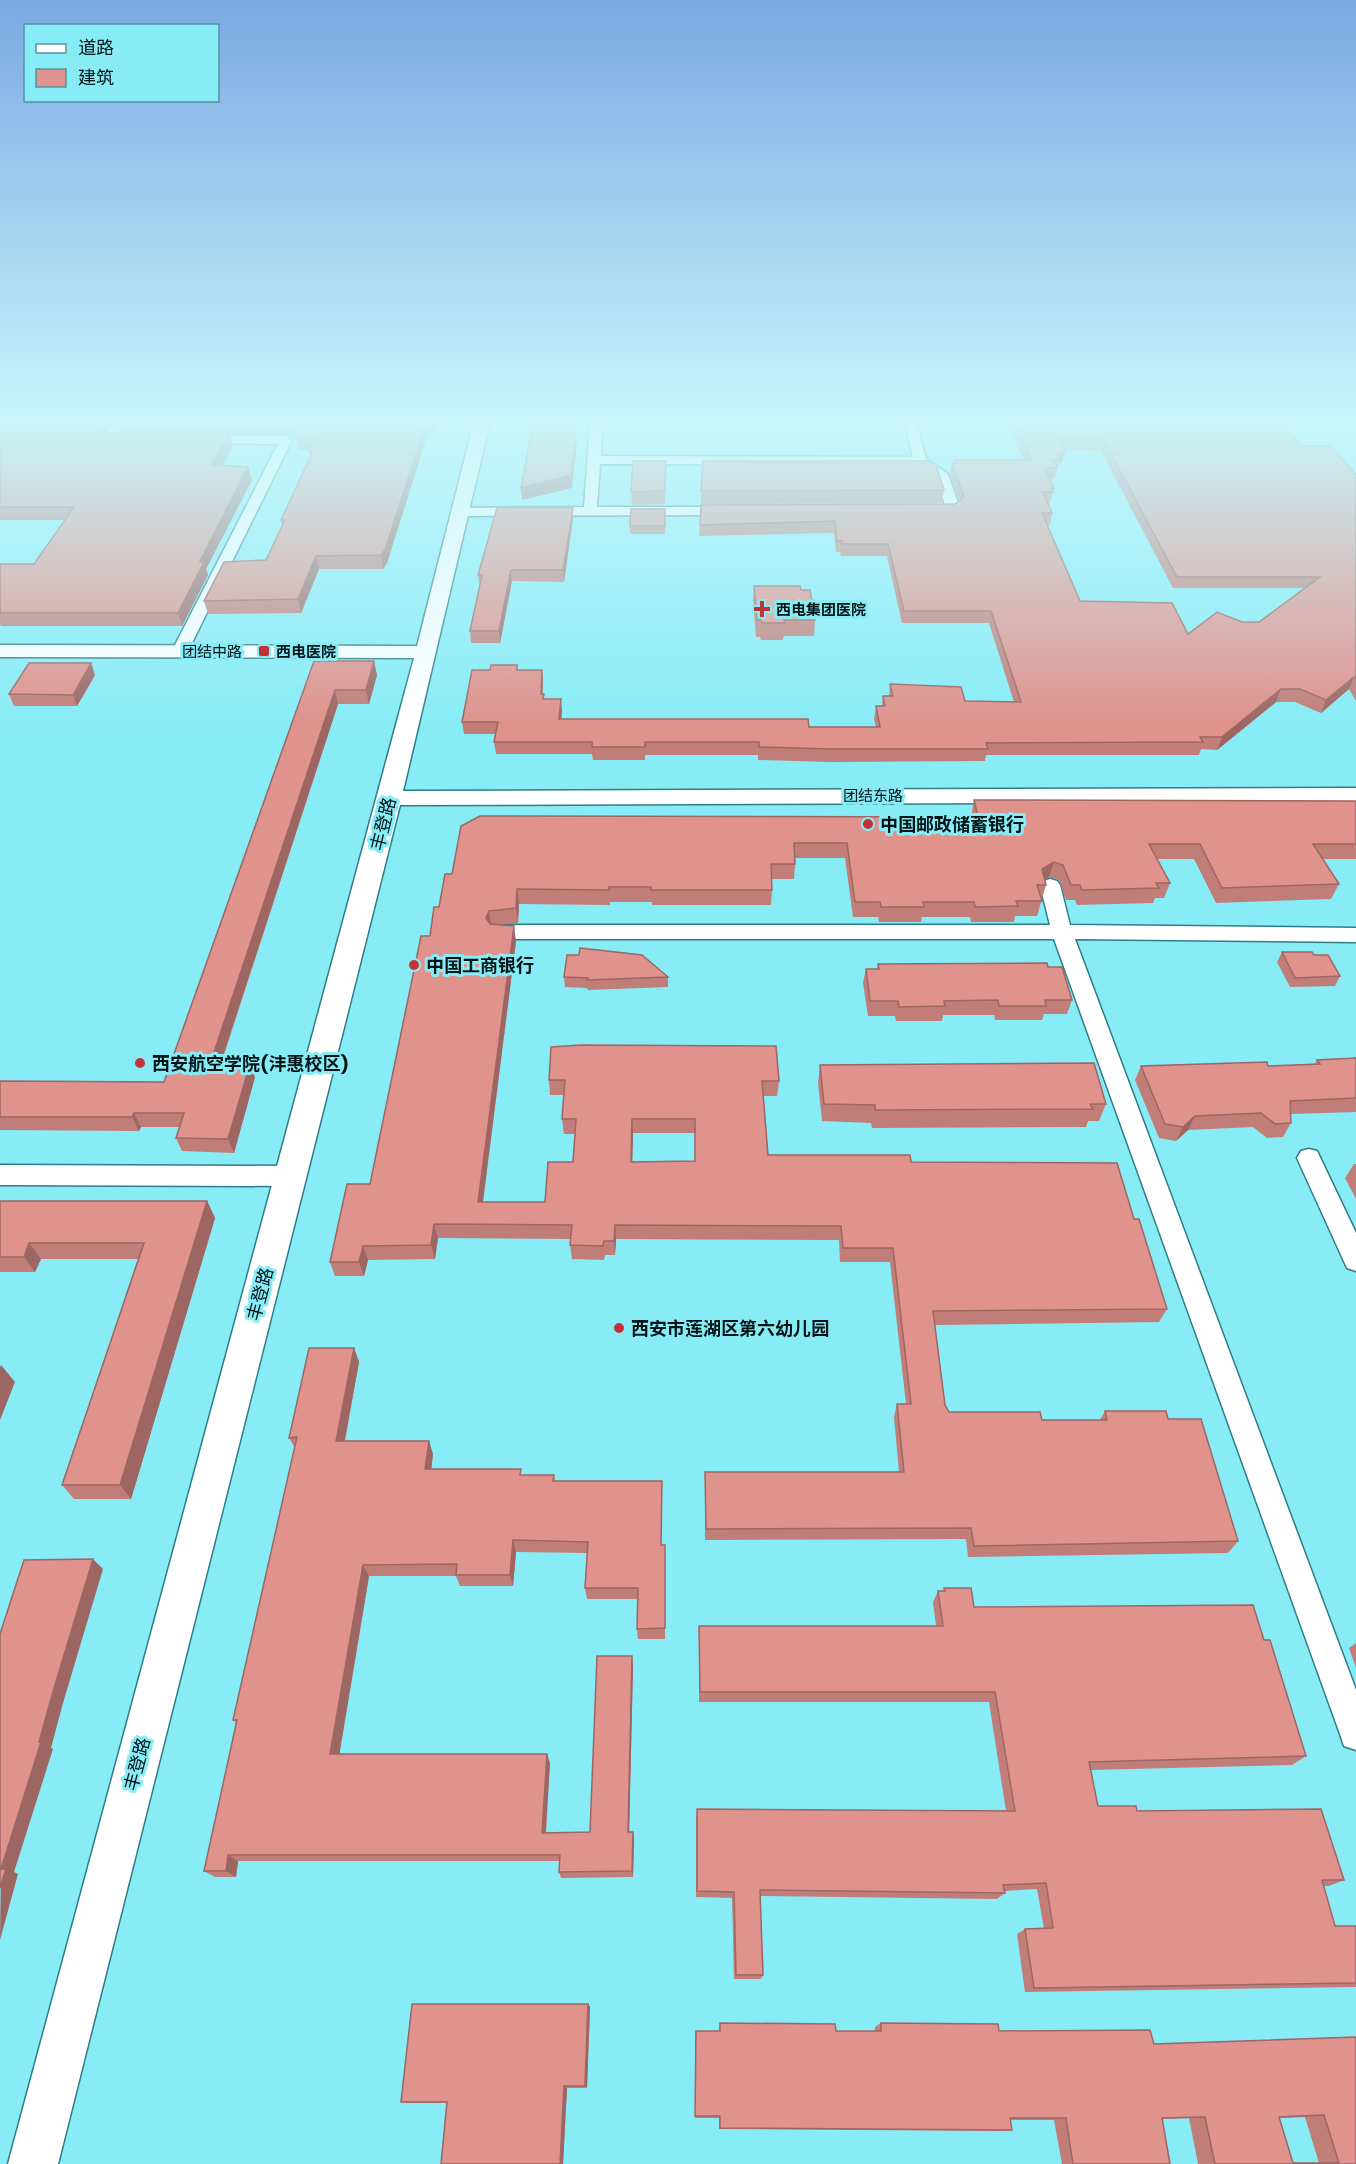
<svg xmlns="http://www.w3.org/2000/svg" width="1356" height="2164" font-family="Poppins,'Noto Sans SC',sans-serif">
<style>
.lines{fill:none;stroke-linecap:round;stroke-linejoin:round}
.minor-casing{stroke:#2f7d85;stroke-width:3}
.tertiary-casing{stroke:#2f7d85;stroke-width:3}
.minor{fill:#fff;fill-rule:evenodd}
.tertiary{fill:#fff;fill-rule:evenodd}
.wall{fill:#c17e78;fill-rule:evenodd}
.shaded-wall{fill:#9d6662}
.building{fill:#e0928c;stroke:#9d6662;stroke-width:1.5;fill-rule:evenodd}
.poi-dot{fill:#c23337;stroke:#88ecf6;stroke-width:2}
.labels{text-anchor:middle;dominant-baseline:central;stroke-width:6;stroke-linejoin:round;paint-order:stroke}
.far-poi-label{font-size:15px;font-weight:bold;fill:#001315;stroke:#88ecf6;text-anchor:start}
.far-street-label{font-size:15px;fill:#001315;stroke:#88ecf6}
.street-label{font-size:18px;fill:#001315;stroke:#88ecf6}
.poi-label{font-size:18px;font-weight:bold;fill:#001315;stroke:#88ecf6;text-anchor:start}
</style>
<rect width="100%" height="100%" fill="#88ecf6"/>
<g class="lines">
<defs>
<g id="minor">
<polygon points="114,422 126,422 116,436 132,437 132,443 103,443 101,440"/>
<polygon points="590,422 602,422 601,456 913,457 904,422 916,422 926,459 948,474 960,509 953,513 923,513 923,507 945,505 936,476 917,465 600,464 597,507 730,507 737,511 730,515 459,516 452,512 459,508 584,507"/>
<polygon points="200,436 286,436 292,440 188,651 180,656 172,651 278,444 196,443 194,440"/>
<polygon points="1050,879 1057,881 1060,885 1070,925 1356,928 1356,942 1075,939 1356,1690 1356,1750 1344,1746 1340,1734 1054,939 500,939 493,937 490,932 493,927 500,925 1050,925 1040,885 1043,881"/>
<polygon points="1309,1149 1317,1151 1356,1233 1356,1271 1347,1268 1297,1158 1301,1151"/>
<polygon points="0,1165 291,1166 299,1169 303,1176 299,1183 291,1186 0,1185"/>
</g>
<polygon id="tertiary" points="474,422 490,422 403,791 1356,788 1356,802 400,805 58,2164 8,2164 414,658 0,657 0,645 417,646"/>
</defs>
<use href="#minor" class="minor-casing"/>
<use href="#tertiary" class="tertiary-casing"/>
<use href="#minor" class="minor"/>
<use href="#tertiary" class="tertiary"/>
</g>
<g class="wall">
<polygon points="0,422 112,422 104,433 120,433 117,422 440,422 437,431 428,433 387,563 383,569 319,569 301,613 208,614 204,601 266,560 282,525 281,520 310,457 309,451 310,450 299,450 296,438 298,435 230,434 233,446 221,466 248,467 252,480 206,569 208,575 182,626 1,626 0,624 0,564 34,564 65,520 0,520"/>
<path d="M1007 422H1282L1301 446 1356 475V701L1349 689 1321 713 1295 702H1276L1217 750 1201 749 1199 755H986L985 761 830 762 758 760V755H645V760H593L592 754H496L494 742 495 734H464L462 722 490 670H542L543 682 542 694 544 699 562 711 561 719 809 727H876L874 719 876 706H882L883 696H889L890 684 965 701 1014 702 989 623H902L887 556H841L840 552H836L834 533 699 536 701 505 955 504 959 500 950 474 952 463H955V460H1024ZM1065 450 1101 451 1173 588H1304L1259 622H1242L1188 634 1080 601 1047 525H1050L1052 513 1048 503H1050L1054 488 1050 479H1054L1059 463 1062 462Z"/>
<polygon points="666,461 665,504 632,505 631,492"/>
<polygon points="944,490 942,503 701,504 701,491"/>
<polygon points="665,509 665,534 630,534 630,526"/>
<polygon points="573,519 564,582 512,581 500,643 471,643 470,631 480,587 478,575"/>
<polygon points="754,586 801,590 815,620 814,636 784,636 783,640 761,640 760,637 756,637 753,602"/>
<polygon points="314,661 377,675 369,704 338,704 221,1064 255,1077 234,1153 182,1151 176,1138 179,1127 141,1127 139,1131 0,1130 0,1081 164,1082"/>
<polygon points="95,675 77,706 14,706 9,694"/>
<path d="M974 800 1356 801V859H1323L1339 884 1331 899 1216 903 1194 859H1157L1170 883 1164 898H1155L1153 903 1077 905 1075 900H1066L1059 880 1049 877 1045 880 1046 885 1037 916H1015L1014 922H971L970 917H922L921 922H879L878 917H853L845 858H795V864L794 879H772V890L771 905H652V902H610V905L519 904 518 923 499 925 516 941 483 1202H545L573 1162 575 1134H564L562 1119 564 1095H550L549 1080 551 1047 779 1081 777 1096H763L768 1155 911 1162 1134 1219 1167 1309 1159 1322 935 1325 945 1405 949 1412 1042 1420H1100L1105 1411 1168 1419 1238 1541 1228 1553 968 1557 966 1539 705 1540V1472H899L894 1417 897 1404H906L890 1262H840L839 1240 616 1239 615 1255H605L604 1260 572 1259 570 1245 571 1239 438 1238 435 1259 368 1260 364 1276H335L330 1262 370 1184 430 936 439 907 452 874 971 817ZM633 1133H695V1161L632 1162Z"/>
<polygon points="1282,952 1314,955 1340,976 1335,986 1290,987 1277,962"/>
<polygon points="878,964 1048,967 1072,1000 1067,1014 1044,1014 1042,1020 995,1020 994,1015 943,1015 942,1021 896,1021 895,1016 868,1016 863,983 866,969 877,969"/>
<polygon points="564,977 668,977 668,987 588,990 587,988 565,987"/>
<polygon points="1356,1058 1356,1112 1290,1114 1291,1123 1283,1137 1267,1138 1253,1127 1188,1130 1176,1141 1159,1138 1135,1080 1141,1066 1268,1066 1315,1064 1317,1060"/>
<polygon points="820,1065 1106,1104 1099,1121 1088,1121 1086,1127 872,1128 871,1123 822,1121 818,1083"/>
<polygon points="1354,1164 1356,1164 1356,1199 1345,1178"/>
<polygon points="0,1201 207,1201 215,1218 131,1499 74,1499 62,1485 138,1259 41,1259 35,1272 0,1272"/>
<polygon points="354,1348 359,1362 345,1441 433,1454 431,1469 522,1475 554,1475 555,1481 662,1493 661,1545 665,1545 665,1639 638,1639 637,1629 637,1599 587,1599 585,1588 587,1553 516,1552 513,1586 460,1586 456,1576 369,1576 339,1754 550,1763 546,1833 590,1832 633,1666 629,1832 633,1832 634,1839 633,1877 561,1878 559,1872 559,1861 238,1861 236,1877 215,1877 204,1871 236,1723 233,1720 295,1448 289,1438"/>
<polygon points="944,1588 974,1607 1264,1640 1306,1756 1292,1765 1091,1770 1098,1806 1137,1811 1344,1880 1329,1886 1323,1886 1335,1926 1356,1926 1356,1987 1025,1992 1017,1934 1025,1929 1044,1929 1037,1889 1004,1891 1005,1893 997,1899 760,1896 763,1975 761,1979 734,1979 732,1898 696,1897 696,1817 1006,1811 989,1702 699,1702 699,1626 936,1626 933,1602 938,1591 943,1591"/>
<polygon points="1356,1643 1356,1668 1349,1648"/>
<polygon points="588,2004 590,2007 587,2088 567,2088 563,2164 441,2164 447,2103 407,2103 401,2102"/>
<path d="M720 2023 836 2031H875V2027L881 2023 1154 2044 1356 2037V2164H1198L1189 2118 1162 2119 1170 2164H1062L1054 2120H1010L1012 2130 1002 2131 719 2129V2118H695V2035L696 2031H719ZM1305 2117 1319 2163H1293L1279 2118Z"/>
</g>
<g class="shaded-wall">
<polygon points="99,422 112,422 99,439 95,427"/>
<polygon points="426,422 440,422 437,431 428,433 387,563 383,569 381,555"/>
<polygon points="561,422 578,422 554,440 553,428"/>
<polygon points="576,431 577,444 572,488 522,500 521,488"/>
<polygon points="229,434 233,446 215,478 211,465"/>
<polygon points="1065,451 1062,462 1059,463 1060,459 1058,454"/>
<polygon points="248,467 252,480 206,569 208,575 182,626 178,613 200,562"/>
<polygon points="573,508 573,519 564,582 563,570"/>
<polygon points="316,556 319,569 301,613 298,599"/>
<polygon points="511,570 512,581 500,643 499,631"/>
<polygon points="374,661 377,675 369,704 366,690"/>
<polygon points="91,663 95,675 77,706 73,695"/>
<polygon points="542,670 543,682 542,707 541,694"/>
<polygon points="1354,677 1349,689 1321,713 1326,700"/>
<polygon points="1281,689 1276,702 1217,750 1222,737"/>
<polygon points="335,690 338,704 216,1077 210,1064"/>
<polygon points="561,699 562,711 560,732 559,719"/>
<polygon points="1054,862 1049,877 1038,884 1042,869"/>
<polygon points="517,889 519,904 518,923 516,908"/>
<polygon points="489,911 491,926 486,918"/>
<polygon points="514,926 516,941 481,1216 478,1202"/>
<polygon points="250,1064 255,1077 234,1153 228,1139"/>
<polygon points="134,1113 141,1127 139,1131 132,1117"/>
<polygon points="1195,1116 1188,1130 1176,1141 1183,1127"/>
<polygon points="632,1119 633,1133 632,1176 631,1162"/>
<polygon points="207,1201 215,1218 131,1499 120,1485"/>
<polygon points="434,1224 438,1238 435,1259 431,1245"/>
<polygon points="615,1225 616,1239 615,1255 614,1241"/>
<polygon points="29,1243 41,1259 35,1272 24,1257"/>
<polygon points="363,1246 368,1260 364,1276 359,1262"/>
<polygon points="354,1348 359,1362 342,1454 336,1441"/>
<polygon points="1,1365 15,1382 0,1420 0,1367"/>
<polygon points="429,1441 433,1454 430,1481 425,1469"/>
<polygon points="513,1540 516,1552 513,1586 510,1575"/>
<polygon points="93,1559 103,1569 63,1703 51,1748 53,1749 14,1872 18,1874 0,1940 1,1869 52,1695"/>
<polygon points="363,1565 369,1576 338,1763 330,1754"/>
<polygon points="632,1656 633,1666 629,1839 628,1832"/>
<polygon points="547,1754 550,1763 545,1840 542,1833"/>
<polygon points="633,1832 634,1839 633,1877 632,1871"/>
<polygon points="228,1855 238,1861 236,1877 226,1871"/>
<polygon points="588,2004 590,2007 587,2088 585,2086"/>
<polygon points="564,2086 567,2088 563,2164 560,2164"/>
</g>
<g class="building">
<polygon points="0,422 99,422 95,427 99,433 229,434 211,465 248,467 201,559 200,562 204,562 178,613 0,613 0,564 34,564 74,507 0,507"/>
<polygon points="203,422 426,422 385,550 381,555 316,556 298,599 204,601 224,562 266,560 285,520 281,520 313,451 309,451 315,438 296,438 304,422"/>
<polygon points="533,422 561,422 553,428 576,431 571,475 521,488"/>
<path d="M1014 422H1282L1301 446H1331L1356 475V679L1354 677 1326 700 1300 689H1281L1222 737H1200L1203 742 986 743 988 749H831L759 747V742H645V747H592V742H494L498 722H462L472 670H490L491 665H517V670H542L541 694H544L543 699H561L559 719H808L809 727H880L876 706H885L883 696H893L890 684 961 687 965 701 1021 702 991 611H904L888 544H842V541H837L835 521 700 525 701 505 955 504 964 497 952 463H956L955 460H1031ZM1059 439H1103L1177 577H1320L1259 622H1242L1217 612 1188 634 1172 603 1080 601 1042 513H1052L1043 492H1053L1051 488H1054L1045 468H1057L1052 459H1060L1058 454 1065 451Z"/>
<polygon points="633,461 666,461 665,491 631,492"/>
<polygon points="703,461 930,461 936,465 944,490 701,491"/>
<polygon points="497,508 573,508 563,570 511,570 499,631 470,631 482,575 478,575"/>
<polygon points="631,509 665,509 665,526 630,526"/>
<polygon points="754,586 800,586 801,590 810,590 815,620 784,620 785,623 762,623 761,620 757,620"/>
<polygon points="314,661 374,661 366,690 335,690 210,1064 250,1064 228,1139 176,1138 184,1113 134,1113 132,1117 0,1117 0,1081 164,1082"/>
<polygon points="29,663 91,663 73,695 9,694"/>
<path d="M974 800 1356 801V844H1313L1339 884 1222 888 1200 844H1149L1170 883H1156L1159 888 1082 890 1080 885H1071L1063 865 1054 862 1042 869 1046 885H1037L1042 901H1016L1018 906 975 907 974 902H923L924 907H881L880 902H855L847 843H794L795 864H771L772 890H651V887H609V890L517 889 516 908 489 911 486 918 490 924 514 926 478 1202H545L548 1162H573L576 1119H562L565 1080H549L551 1047 581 1045 776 1046 779 1081H762L768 1155H910L911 1162 1117 1163 1134 1219H1139L1167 1309 933 1311 945 1405 949 1412H1040L1042 1420H1107L1105 1411H1166L1168 1419H1201L1238 1541 974 1546 971 1528 706 1529 705 1472H904L897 1404H911L893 1248H843L841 1226 615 1225 614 1241H604L603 1246 570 1245 572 1225 434 1224 431 1245 363 1246 359 1262H330L347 1184H370L421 936H430L434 907H439L445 874H452L461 826 480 816 978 817ZM632 1119H695V1161L631 1162Z"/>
<polygon points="580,948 642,955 668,977 587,980 588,978 564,977 567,955 579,955"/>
<polygon points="1282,952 1312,952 1314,955 1328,955 1340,976 1295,978"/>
<polygon points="1047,963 1048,967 1062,967 1072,1000 1045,1000 1046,1006 999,1006 998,1000 944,1001 945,1006 899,1007 898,1001 870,1001 866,969 879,969 878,964"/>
<polygon points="1356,1058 1356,1098 1290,1101 1291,1123 1275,1124 1261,1113 1195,1116 1183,1127 1165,1124 1141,1066 1267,1062 1268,1066 1320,1064 1317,1060"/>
<polygon points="1094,1063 1106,1104 1090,1104 1093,1109 875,1110 875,1105 824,1104 820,1065"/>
<polygon points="0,1201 207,1201 120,1485 62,1485 144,1243 29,1243 24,1257 0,1257"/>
<polygon points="309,1348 354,1348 336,1441 429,1441 425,1469 521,1469 520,1475 554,1475 553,1481 662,1481 661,1545 665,1545 665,1628 637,1629 638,1588 585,1588 588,1542 513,1540 510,1575 456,1575 457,1564 363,1565 330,1754 547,1754 542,1833 590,1832 597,1656 632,1656 628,1832 633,1832 632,1871 559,1872 560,1855 228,1855 226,1871 204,1871 237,1720 233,1720 297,1437 289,1438"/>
<polygon points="93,1559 52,1695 39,1742 41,1742 1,1869 6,1869 0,1888 0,1634 24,1560"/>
<polygon points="944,1588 971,1588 974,1607 1253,1605 1264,1640 1270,1640 1306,1756 1089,1762 1098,1806 1136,1806 1137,1811 1321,1809 1344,1880 1322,1880 1335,1926 1356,1926 1356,1983 1034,1988 1025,1929 1053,1928 1046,1883 1003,1885 1005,1893 760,1890 763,1975 736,1975 734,1892 697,1891 697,1809 1015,1811 995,1692 700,1692 699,1626 943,1626 938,1591 945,1591"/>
<polygon points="412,2004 588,2004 585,2086 564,2086 560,2164 441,2164 447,2102 401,2102"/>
<path d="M720 2023 835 2024 836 2031H881V2023L998 2024 999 2031 1150 2030 1154 2044 1356 2037V2164H1215L1205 2117 1162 2118 1170 2164H1073L1066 2118H1010L1012 2130 720 2128V2116H695L696 2031H720ZM1324 2115 1339 2163H1293L1279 2117Z"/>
</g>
<linearGradient id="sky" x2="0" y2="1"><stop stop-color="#7ba8e2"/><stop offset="0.58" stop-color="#c9f6fb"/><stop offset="1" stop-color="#c9f6fb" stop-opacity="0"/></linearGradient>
<rect width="1356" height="725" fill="url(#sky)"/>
<g class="poi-dot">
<path d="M759 600h6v6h6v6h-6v6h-6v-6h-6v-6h6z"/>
<rect x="258" y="645" width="12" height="12" rx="3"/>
<circle cx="868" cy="824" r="6"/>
<circle cx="414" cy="965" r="6"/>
<circle cx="140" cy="1063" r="6"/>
<circle cx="619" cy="1328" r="6"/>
</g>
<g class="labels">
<g class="far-poi-label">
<text x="776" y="609">西电集团医院</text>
<text x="276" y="651">西电医院</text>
</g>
<g class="far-street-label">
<text x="212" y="651">团结中路</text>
<text x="873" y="795">团结东路</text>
</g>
<g class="street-label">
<text transform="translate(383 824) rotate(-76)">丰登路</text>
<text transform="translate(260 1294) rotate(-75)">丰登路</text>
<text transform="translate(137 1764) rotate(-75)">丰登路</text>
</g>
<g class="poi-label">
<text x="880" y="824">中国邮政储蓄银行</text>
<text x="426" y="965">中国工商银行</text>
<text x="152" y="1063">西安航空学院(沣惠校区)</text>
<text x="631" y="1328">西安市莲湖区第六幼儿园</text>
</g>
</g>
<rect x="24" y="24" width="195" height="78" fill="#88ecf6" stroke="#52959c" stroke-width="1.5"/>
<rect x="36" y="44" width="30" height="9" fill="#ffffff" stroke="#52959c" stroke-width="1.5"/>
<text x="78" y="54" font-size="18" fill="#001315">道路</text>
<rect x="36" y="69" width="30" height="18" fill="#e0928c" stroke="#52959c" stroke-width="1.5"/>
<text x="78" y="84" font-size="18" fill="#001315">建筑</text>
</svg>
